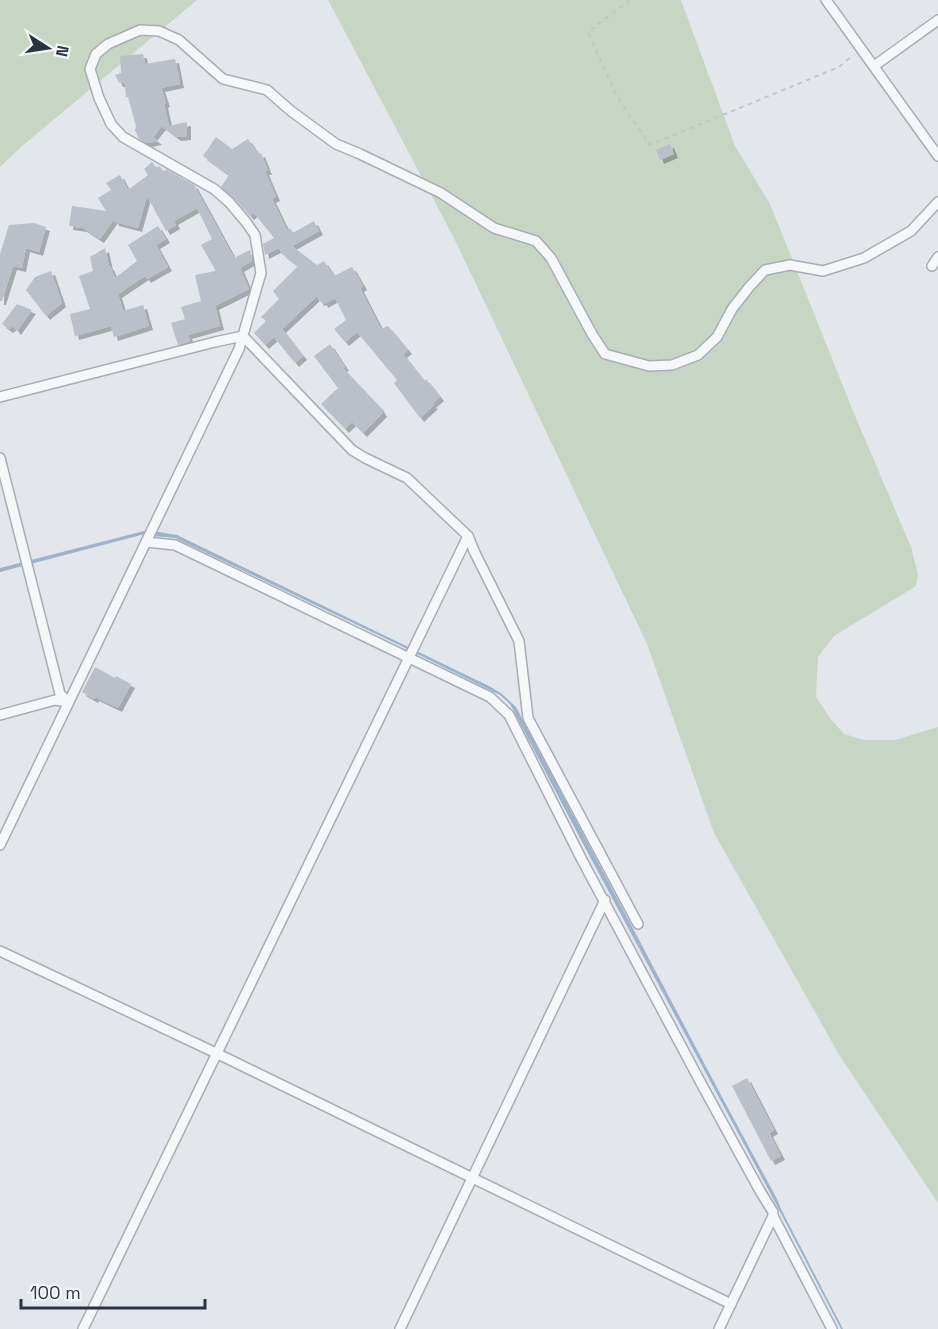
<svg xmlns="http://www.w3.org/2000/svg" width="938" height="1329" font-family="'Space Grotesk',sans-serif">
<style>
.green{fill:#c8d5c4}
.water{fill:#9eb3ca}
.building{fill:#babfc8;filter:url(#shadow)}
.lines{fill:none;stroke-linecap:round;stroke-linejoin:round}
.minor-casing{stroke:#a8adb5;stroke-width:12}
.path{stroke:#c1c4ca;stroke-width:2;stroke-dasharray:4.5 4.5;stroke-linecap:butt}
.minor{stroke:#f6f7f9;stroke-width:9}
</style>
<defs>
<filter id="shadow"><feDropShadow dx="4" dy="4" stdDeviation="0" flood-color="#0004"/></filter>
</defs>
<rect width="100%" height="100%" fill="#e3e6eb"/>
<g class="green">
<polygon points="0,0 197,0 22,146 0,167"/>
<polygon points="328,0 681,0 735,146 770,204 853,411 911,547 918,574 916,586 834,636 818,657 816,697 830,718 844,734 864,740 895,740 938,727 938,1203 841,1058 714,833 647,644 454,238"/>
</g>
<polygon class="water" points="144,531 159,532 177,535 491,687 502,694 516,707 722,1097 777,1199 781,1209 843,1329 841,1329 775,1202 581,840 510,704 500,695 393,642 175,538 141,535 0,572 0,568"/>
<g class="building">
<polygon points="143,54 145,64 175,59 180,84 161,88 166,103 164,104 169,126 187,122 187,136 177,137 162,126 153,137 158,141 148,143 139,139 135,130 136,126 128,97 126,97 125,83 119,83 115,75 121,73 120,56"/>
<polygon points="216,137 232,149 248,139 258,154 261,153 268,171 265,171 276,197 272,199 287,230 290,228 293,233 314,221 319,231 292,246 317,265 324,261 334,276 352,267 363,286 360,288 381,329 388,326 408,350 403,354 424,381 426,379 440,397 432,404 434,405 420,418 394,383 397,380 357,332 345,342 334,329 346,320 335,298 324,304 323,301 320,302 317,296 282,329 303,356 295,363 274,337 265,345 254,333 266,321 261,317 279,299 273,291 298,266 282,254 279,248 265,255 263,244 274,238 254,213 250,216 234,198 221,187 229,175 203,156"/>
<polygon points="670,144 674,154 660,160 656,150"/>
<polygon points="152,162 156,168 159,166 164,172 166,169 194,185 234,258 250,250 252,261 240,268 249,289 215,306 220,326 188,335 190,341 178,345 171,323 185,319 181,307 201,301 195,275 216,271 201,245 212,239 197,208 174,221 176,225 166,231 147,196 138,228 115,222 114,219 100,239 83,228 69,226 72,206 106,211 98,198 111,190 106,183 120,175 128,190 148,175 144,169"/>
<polygon points="34,223 46,227 39,252 26,248 22,268 13,266 2,301 0,301 0,254 9,225"/>
<polygon points="158,226 166,239 156,245 168,267 147,279 145,276 118,294 123,311 143,305 149,326 114,337 111,326 75,336 70,314 90,309 79,276 93,271 90,257 105,248 109,266 110,266 115,278 137,261 128,245"/>
<polygon points="51,271 62,303 46,316 26,290 35,277"/>
<polygon points="17,304 32,310 17,331 13,326 9,329 2,324"/>
<polygon points="330,344 345,367 343,368 379,406 383,413 363,433 352,422 345,429 321,404 338,388 314,356"/>
<polygon points="95,667 115,678 116,676 131,684 118,708 95,697 94,699 82,692"/>
<polygon points="747,1078 774,1130 769,1133 781,1156 771,1161 732,1086"/>
</g>
<g class="lines">
<defs>
<g id="minor">
<polyline points="826,0 938,156"/>
<polyline points="874,66 938,20"/>
<polyline points="932,266 938,257"/>
<polyline points="243,336 352,450 365,458 407,478 468,536 475,553 519,641 528,718 638,924"/>
<polyline points="0,397 215,342 243,336"/>
<polyline points="0,458 60,694 68,702"/>
<polyline points="146,542 175,545 490,697 509,715 582,860 702,1085 760,1191 773,1212 773,1216 832,1329"/>
<polyline points="0,715 55,700 68,702"/>
<polyline points="0,845 239,349 261,273 255,235 246,222 229,202 214,189 123,137 111,124 99,98 90,69 96,54 108,44 140,30 159,31 179,40 223,79 267,90 291,111 336,144 360,154 441,193 494,228 536,241 551,258 592,334 605,354 649,366 672,365 698,355 717,337 732,309 750,286 765,270 790,265 823,271 864,258 911,231 938,202"/>
<polyline points="0,951 216,1053 731,1304"/>
<polyline points="83,1329 468,536"/>
<polyline points="400,1329 605,900"/>
<polyline points="719,1329 773,1216"/>
</g>
</defs>
<use href="#minor" class="minor-casing"/>
<polyline class="path" points="630,0 588,32 617,97 650,145 839,67 852,56"/>
<use href="#minor" class="minor"/>
</g>
<g transform="translate(48 48) rotate(102)" stroke="#f3f5f8" stroke-width="4.5" paint-order="stroke">
<path d="M0-4.5L10 22L0 15L-10 22Z" fill="#2b3343"/>
<text y="-9" font-size="16" font-weight="bold" text-anchor="middle" fill="#2b3343">N</text>
</g>
<path d="M21 1299v9h184v-9" fill="none" stroke="#2b3343" stroke-width="3"/>
<text x="30" y="1299" font-size="18" fill="#2b3343" stroke="#f3f5f8" stroke-width="4.5" paint-order="stroke">100 m</text>
</svg>
